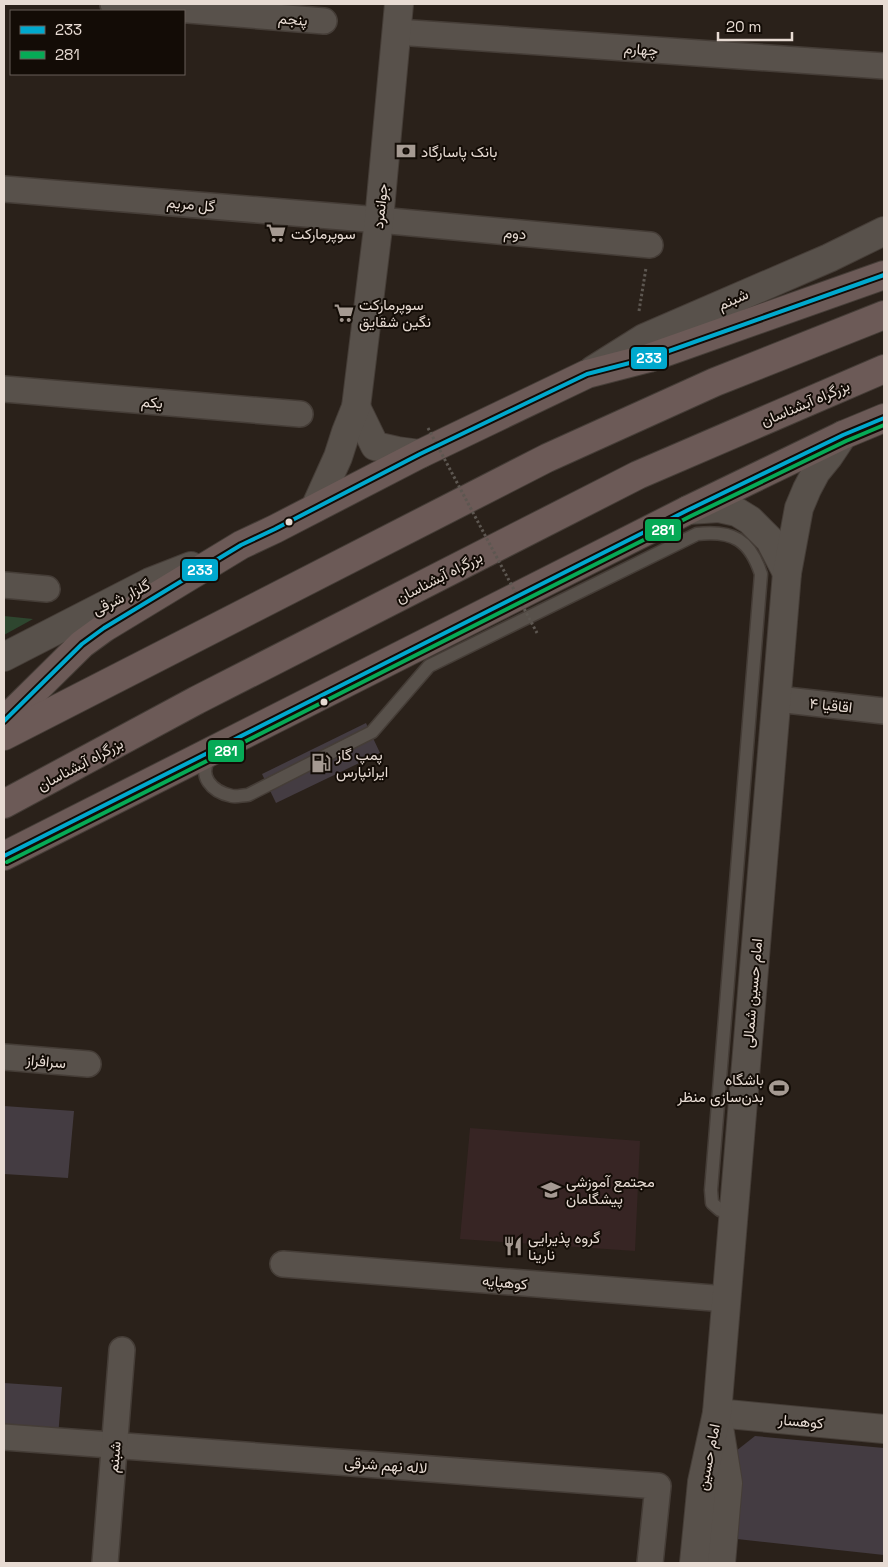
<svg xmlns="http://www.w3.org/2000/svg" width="888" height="1567" font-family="'Space Grotesk',Vazirmatn,sans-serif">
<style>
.education{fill:#372524}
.green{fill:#2e462f}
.building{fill:#443c42}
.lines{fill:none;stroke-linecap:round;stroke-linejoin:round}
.service-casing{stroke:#453d37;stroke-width:15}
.minor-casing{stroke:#453d37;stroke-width:28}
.tertiary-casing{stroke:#453d37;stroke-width:30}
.trunk-casing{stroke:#453d37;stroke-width:30}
.path{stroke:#5d5751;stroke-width:3;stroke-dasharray:2.5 2.5;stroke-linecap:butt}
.service{stroke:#58514b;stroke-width:12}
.minor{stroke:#58514b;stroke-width:25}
.tertiary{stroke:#58514b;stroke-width:28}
.trunk{stroke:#6c5a57;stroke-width:28}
.path-bridge{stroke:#5d5751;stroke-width:3;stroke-dasharray:2.5 2.5;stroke-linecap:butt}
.bus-1-casing{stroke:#130c06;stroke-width:8}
.bus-2-casing{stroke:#130c06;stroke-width:8}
.bus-1{stroke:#00a9ce;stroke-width:4}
.bus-2{stroke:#06aa56;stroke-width:4}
.bus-dot{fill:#e7dbd3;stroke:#130c06;stroke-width:2}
.labels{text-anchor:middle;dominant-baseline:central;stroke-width:4;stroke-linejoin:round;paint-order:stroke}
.street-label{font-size:15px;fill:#e7dbd3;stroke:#130c06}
.poi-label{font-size:15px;fill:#e7dbd3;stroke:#130c06;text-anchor:start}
.line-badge{stroke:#130c06;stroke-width:2}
.badge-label{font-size:14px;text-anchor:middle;font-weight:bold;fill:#fff}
</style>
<rect width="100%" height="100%" fill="#2a211a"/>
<polygon class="education" points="470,1128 640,1141 635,1251 460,1239"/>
<polygon class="green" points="4,616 33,619 4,635"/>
<g class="building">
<polygon points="366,723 380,753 276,803 262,774"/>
<polygon points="4,1106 74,1111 68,1178 4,1174"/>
<polygon points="4,1383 62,1387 58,1437 4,1433"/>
<polygon points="755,1436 884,1448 884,1555 728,1538 736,1451"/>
</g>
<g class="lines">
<defs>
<path id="service" d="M211 757C196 775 212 792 232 796 237 797 243 795 248 795L372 732 429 666 697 534C733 530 750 540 761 574L711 1190 712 1203 720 1210 731 1209 733 1205"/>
<g id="minor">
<polyline points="113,4 324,21"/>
<polyline points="397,32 884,66"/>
<polyline points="4,189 379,220 650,245"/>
<polyline points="4,389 300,414"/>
<polyline points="4,585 47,589"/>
<polyline points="777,699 884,711"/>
<polyline points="4,1057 88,1064"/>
<polyline points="283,1264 726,1299"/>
<polyline points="4,1437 658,1486 650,1563"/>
<polyline points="105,1563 122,1350"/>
</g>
<g id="tertiary">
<polyline points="593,370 644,338 829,258 884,231"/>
<polyline points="356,407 375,446 397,451 420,454"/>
<polyline points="315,508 338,457 346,432 356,407 379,220 399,4"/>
<polyline points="688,510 719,508 737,512 750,520 770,540 787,573"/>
<polyline points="4,657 150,582 191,566"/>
<polyline points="717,1413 884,1429"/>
<polyline points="719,1427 728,1483 721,1563"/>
<polyline points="694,1563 702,1482 717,1413 787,573 799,508 807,489 816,472 829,456 843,435"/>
</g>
<g id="trunk">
<polyline points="4,721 82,644 104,628 241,545 275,529 420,454 587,374 649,358 884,275"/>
<polyline points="4,736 547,458 715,382 884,315"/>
<polyline points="4,804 197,700 638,475 884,369"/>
<polyline points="4,856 688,510 843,435 884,418"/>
</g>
</defs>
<use href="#service" class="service-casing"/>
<use href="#minor" class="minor-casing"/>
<use href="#tertiary" class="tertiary-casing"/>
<use href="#trunk" class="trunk-casing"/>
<polyline class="path" points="639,311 646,268"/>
<use href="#service" class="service"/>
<use href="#minor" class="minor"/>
<use href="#tertiary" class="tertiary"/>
<use href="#trunk" class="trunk"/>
<polyline class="path-bridge" points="428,428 537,633"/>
<defs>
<g id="bus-1">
<polyline points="4,721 82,644 104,628 241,545 275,529 420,454 587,374 649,358 884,275"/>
<polyline points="4,856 688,510 843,435 884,418"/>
</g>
<polyline id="bus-2" points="7,862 691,516 846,441 884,425"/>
</defs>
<use href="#bus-1" class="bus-1-casing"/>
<use href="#bus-2" class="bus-2-casing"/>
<use href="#bus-1" class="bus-1"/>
<use href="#bus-2" class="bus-2"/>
</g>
<defs>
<symbol id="bank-bare" viewBox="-9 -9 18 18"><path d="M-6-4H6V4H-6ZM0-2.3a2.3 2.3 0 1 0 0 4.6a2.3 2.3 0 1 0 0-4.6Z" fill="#a59a92" stroke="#130c06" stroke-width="2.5" paint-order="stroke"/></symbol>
<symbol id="supermarket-bare" viewBox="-9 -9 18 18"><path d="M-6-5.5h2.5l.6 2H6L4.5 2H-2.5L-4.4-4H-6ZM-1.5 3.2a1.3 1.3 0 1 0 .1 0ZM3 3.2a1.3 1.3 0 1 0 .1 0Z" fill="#a59a92" stroke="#130c06" stroke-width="2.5" paint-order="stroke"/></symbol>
<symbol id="fuel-bare" viewBox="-9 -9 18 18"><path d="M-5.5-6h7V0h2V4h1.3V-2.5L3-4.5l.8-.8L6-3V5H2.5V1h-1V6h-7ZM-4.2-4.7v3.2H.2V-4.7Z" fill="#a59a92" stroke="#130c06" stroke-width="2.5" paint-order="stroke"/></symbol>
<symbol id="stadium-bare" viewBox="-9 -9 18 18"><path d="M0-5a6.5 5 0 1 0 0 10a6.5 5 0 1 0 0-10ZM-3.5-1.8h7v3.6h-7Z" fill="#a59a92" stroke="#130c06" stroke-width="2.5" paint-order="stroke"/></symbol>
<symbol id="school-bare" viewBox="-9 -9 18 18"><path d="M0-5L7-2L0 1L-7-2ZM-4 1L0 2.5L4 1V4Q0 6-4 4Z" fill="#a59a92" stroke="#130c06" stroke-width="2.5" paint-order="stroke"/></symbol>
<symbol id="restaurant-bare" viewBox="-9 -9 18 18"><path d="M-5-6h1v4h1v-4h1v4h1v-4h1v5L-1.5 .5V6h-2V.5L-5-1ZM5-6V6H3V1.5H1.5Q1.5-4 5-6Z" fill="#a59a92" stroke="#130c06" stroke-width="2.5" paint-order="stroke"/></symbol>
</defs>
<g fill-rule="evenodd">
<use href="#bank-bare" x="392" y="137" width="28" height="28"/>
<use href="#supermarket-bare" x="262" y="219" width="28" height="28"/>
<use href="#supermarket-bare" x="330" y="299" width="28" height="28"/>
<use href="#fuel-bare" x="307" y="749" width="28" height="28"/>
<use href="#stadium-bare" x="765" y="1074" width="28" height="28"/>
<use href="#school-bare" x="537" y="1176" width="28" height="28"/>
<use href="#restaurant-bare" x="499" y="1232" width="28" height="28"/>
</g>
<g class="bus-dot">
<circle cx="289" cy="522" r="4.5"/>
<circle cx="324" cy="702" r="4.5"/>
</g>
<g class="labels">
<g class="street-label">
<text transform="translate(293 19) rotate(5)">پنجم</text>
<text transform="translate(641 49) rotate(4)">چهارم</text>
<text transform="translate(191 204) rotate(5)">گل مریم</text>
<text transform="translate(380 206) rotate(-84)">جوانمرد</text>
<text transform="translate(515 233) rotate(5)">دوم</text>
<text transform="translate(733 299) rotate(-24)">شبنم</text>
<text transform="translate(152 402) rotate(5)">یکم</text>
<text transform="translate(805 403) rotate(-23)">بزرگراه آبشناسان</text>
<text transform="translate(439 577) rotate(-27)">بزرگراه آبشناسان</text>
<text transform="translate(121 597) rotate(-26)">گلزار شرقی</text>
<text transform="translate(831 705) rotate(6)">اقاقیا ۴</text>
<text transform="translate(80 764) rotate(-28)">بزرگراه آبشناسان</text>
<text transform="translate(752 993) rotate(-85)">امام حسین شمالی</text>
<text transform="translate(46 1061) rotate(5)">سرافراز</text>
<text transform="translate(505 1282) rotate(5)">کوهپایه</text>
<text transform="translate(801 1421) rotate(5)">کوهسار</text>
<text transform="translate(114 1457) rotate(-85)">شبنم</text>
<text transform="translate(708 1457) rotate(-79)">امام حسین</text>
<text transform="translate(386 1465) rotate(4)">لاله نهم شرقی</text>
</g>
<g class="poi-label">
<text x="421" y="151">بانک پاسارگاد</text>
<text x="291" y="233">سوپرمارکت</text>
<text x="359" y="304">سوپرمارکت<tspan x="359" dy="17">نگین شقایق</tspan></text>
<text x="336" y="754">پمپ گاز<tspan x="336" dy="17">ایرانپارس</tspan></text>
<text x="764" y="1079" text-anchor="end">باشگاه<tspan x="764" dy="17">بدن‌سازی منظر</tspan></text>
<text x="566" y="1181">مجتمع آموزشی<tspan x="566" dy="17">پیشگامان</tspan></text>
<text x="528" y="1237">گروه پذیرایی<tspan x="528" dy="17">نارینا</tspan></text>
</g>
</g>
<g class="line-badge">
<rect x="630" y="346" width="38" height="24" rx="5" fill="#00a9ce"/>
<rect x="644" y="518" width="38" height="24" rx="5" fill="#06aa56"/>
<rect x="181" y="558" width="38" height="24" rx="5" fill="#00a9ce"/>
<rect x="207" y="739" width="38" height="24" rx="5" fill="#06aa56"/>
</g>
<g class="badge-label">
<text x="649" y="363">233</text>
<text x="663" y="535">281</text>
<text x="200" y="575">233</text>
<text x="226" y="756">281</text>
</g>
<rect width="888" height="1567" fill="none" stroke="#e7dbd3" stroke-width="10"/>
<rect x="10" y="10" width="175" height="65" fill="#130c06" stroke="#685f58"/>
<rect x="20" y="26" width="25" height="8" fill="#00a9ce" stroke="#685f58"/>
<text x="55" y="35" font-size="15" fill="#e7dbd3">233</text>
<rect x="20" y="51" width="25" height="8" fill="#06aa56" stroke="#685f58"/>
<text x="55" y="60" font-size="15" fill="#e7dbd3">281</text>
<path d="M718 32v8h74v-8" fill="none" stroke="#e7dbd3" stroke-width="2.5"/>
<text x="726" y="32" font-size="15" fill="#e7dbd3" stroke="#130c06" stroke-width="4" paint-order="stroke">20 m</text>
</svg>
